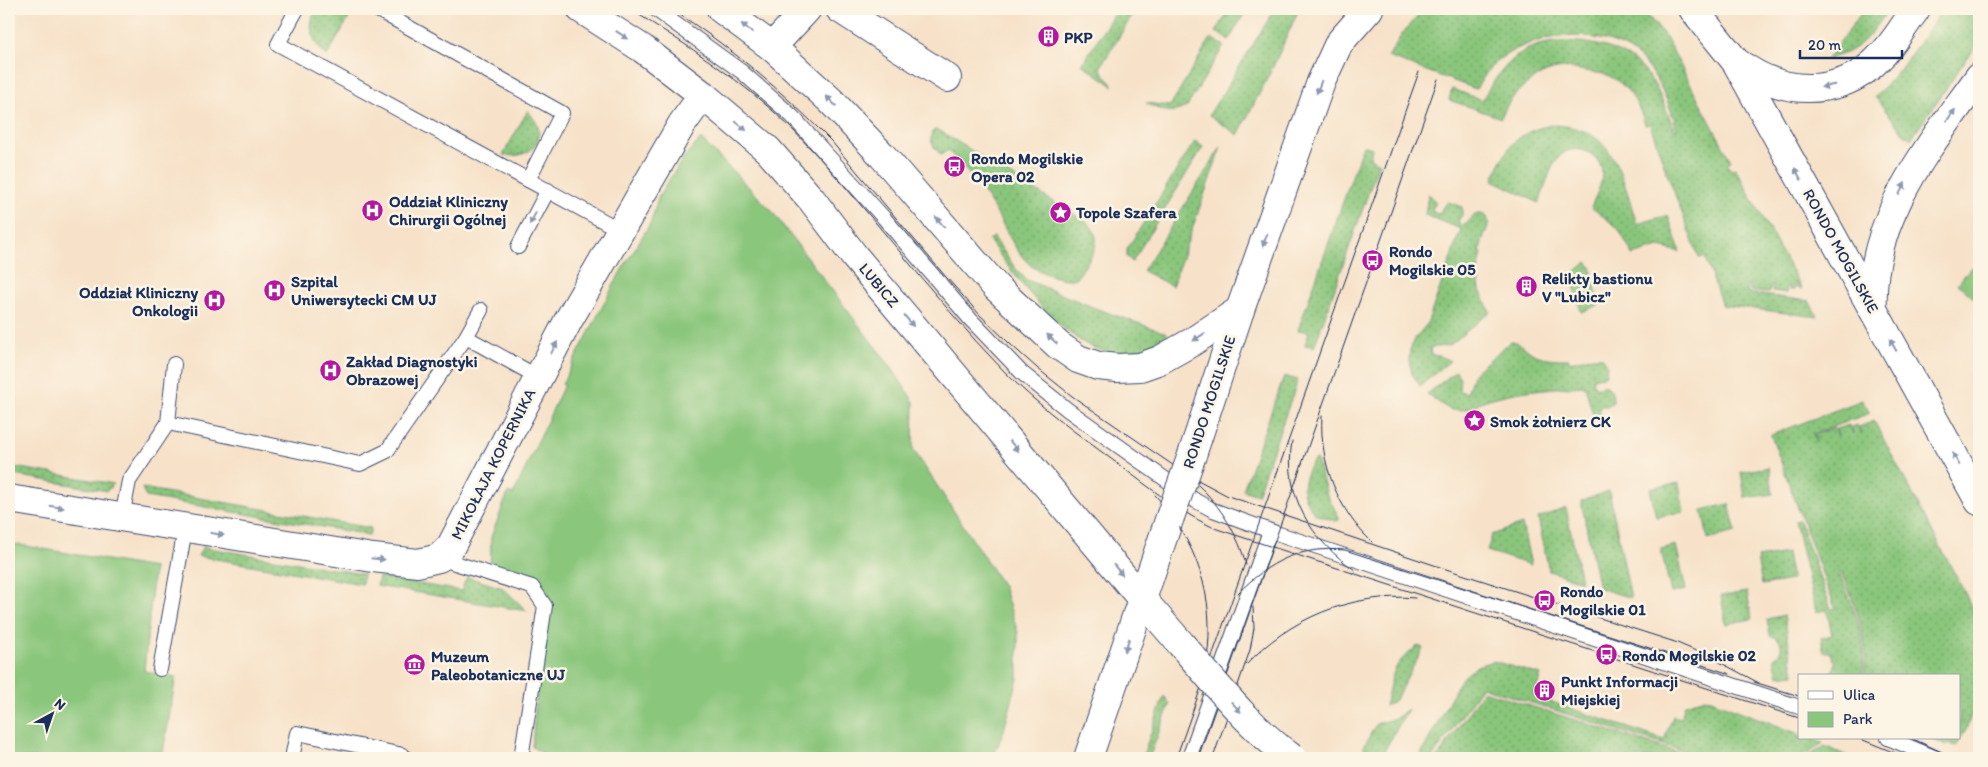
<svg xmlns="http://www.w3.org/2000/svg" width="1988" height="767" font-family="Itim,sans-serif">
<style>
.grass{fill:url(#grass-dots);stroke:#527a6c}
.green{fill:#8ac67b;stroke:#527a6c}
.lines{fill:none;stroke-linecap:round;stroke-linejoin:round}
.lane-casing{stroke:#3c4a6e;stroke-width:16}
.street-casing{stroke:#3c4a6e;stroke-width:30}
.secondary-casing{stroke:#3c4a6e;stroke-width:30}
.primary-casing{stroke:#3c4a6e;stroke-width:30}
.lane{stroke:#fff;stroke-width:14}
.street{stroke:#fff;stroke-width:28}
.secondary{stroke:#fff;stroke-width:28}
.primary{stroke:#fff;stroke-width:28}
.tram{stroke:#1b2f5e;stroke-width:1}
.primary-bridge-casing{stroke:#3c4a6e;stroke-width:30;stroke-linecap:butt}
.primary-bridge{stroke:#fff;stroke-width:28}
.oneway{fill:#8d97ae}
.labels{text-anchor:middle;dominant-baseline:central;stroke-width:5;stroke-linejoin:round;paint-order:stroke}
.poi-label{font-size:16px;font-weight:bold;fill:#1b2f5e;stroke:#fcf5e5;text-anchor:start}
.street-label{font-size:16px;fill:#1b2f5e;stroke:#fcf5e5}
</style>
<defs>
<pattern id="grass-dots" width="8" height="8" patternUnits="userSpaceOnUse" patternTransform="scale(1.25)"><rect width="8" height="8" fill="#8ac67b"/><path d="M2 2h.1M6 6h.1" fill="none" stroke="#70a168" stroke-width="1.8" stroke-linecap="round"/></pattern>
</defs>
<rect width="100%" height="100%" fill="#fcf5e5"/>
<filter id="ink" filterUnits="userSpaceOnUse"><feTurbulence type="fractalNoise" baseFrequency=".02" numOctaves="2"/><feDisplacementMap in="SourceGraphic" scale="10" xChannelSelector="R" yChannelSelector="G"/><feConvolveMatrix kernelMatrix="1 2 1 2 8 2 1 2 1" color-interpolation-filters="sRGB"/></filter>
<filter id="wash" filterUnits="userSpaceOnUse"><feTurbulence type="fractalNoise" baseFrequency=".0096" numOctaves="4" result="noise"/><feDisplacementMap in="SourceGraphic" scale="20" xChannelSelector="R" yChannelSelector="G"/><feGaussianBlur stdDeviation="1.12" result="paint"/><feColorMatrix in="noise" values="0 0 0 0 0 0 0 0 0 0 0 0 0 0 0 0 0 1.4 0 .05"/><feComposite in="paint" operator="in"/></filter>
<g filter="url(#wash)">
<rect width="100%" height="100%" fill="#f7e2c9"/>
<g class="grass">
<path d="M317 9H348L353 11 327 56C313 44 305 25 317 9Z"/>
<polygon points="1117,9 1136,9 1100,68 1113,86 1082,64"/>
<polygon points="1230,9 1247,9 1229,40 1216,32"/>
<polygon points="1275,9 1299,9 1273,67 1238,135 1209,115"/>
<path d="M1424 9H1642L1665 36 1731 161 1727 163 1731 170 1735 168 1802 289 1796 288 1797 283 1795 282 1794 290H1789V286H1787L1786 293 1772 291 1773 285H1771L1769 293 1750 291V286L1748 285 1747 293 1809 301 1818 317 1722 305 1705 257 1699 258 1665 168 1650 124 1645 125C1640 106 1627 82 1606 75 1602 73 1596 73 1591 72 1584 71 1576 69 1568 68 1540 67 1510 93 1501 118L1449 100 1452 89 1482 100C1492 83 1502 68 1518 55 1548 32 1614 40 1640 66 1658 84 1665 108 1675 131L1677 130C1669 101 1654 63 1626 48 1586 28 1530 34 1496 62 1488 69 1482 80 1476 89L1388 57 1402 34Z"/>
<path d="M1860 9H1889C1871 34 1860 52 1827 59L1863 11Z"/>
<polygon points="1943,9 1979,9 1979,41 1911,139 1903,133 1875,97 1901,68"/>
<path d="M1211 38 1224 46 1188 105C1175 116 1160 111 1146 103L1170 106Z"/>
<path d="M528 110C531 115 535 120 537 124 545 148 523 159 503 155Z"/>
<path d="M1551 125C1614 125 1621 174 1637 224L1668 215 1680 252 1659 247 1633 255 1618 228 1591 207C1595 197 1602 185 1602 174 1602 153 1574 141 1559 157 1549 169 1545 188 1539 203L1493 180C1506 147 1515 133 1551 125Z"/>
<path d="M937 129 1089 224C1101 238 1096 248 1088 261 1084 267 1081 273 1076 278 1065 283 1035 271 1027 262 1013 249 1002 220 991 204 979 184 963 167 948 150L941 155C934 147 929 143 932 132Z"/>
<polygon points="1195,141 1203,147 1132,262 1127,257 1127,249"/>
<polygon points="1363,145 1372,148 1370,158 1379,163 1314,347 1305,345 1309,332 1298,330"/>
<polygon points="1221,147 1172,286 1143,271"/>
<path d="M1428 194 1436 202 1432 209 1436 214 1441 213 1442 208 1448 202 1462 207V215L1458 221 1462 225 1467 224C1472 216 1478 210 1487 217L1489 223 1479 251 1482 253 1478 272 1480 290 1490 312 1450 345 1430 348 1431 355 1440 356 1450 361 1420 386 1412 374 1409 361 1410 350 1416 337 1427 324 1461 229 1425 215Z"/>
<path d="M994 237 1015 268 1027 280 1095 308 1166 333 1169 336C1159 345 1144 350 1131 352 1122 353 1113 353 1104 351 1062 342 1013 274 989 240Z"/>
<polygon points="1587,262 1591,266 1599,305 1581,312 1575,289 1568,277"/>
<path d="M1511 341C1521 341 1527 352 1536 355 1547 359 1558 359 1569 359L1570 362C1582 359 1591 356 1603 357L1607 364 1606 374 1601 377H1594L1593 383 1596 388C1609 382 1613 390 1613 402L1607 406H1600L1599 411 1603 416 1594 419 1585 386C1552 388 1517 390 1486 400 1474 404 1466 413 1453 410 1444 408 1435 399 1427 394L1456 371 1460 378 1459 391 1467 393 1474 373Z"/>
<polygon points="1284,376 1298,380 1257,495 1243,490"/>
<path d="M1862 400 1870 413 1813 434 1816 442 1814 435 1834 428 1838 436 1836 429 1849 425 1853 434 1852 427 1857 425 1861 434 1859 427 1874 421 1966 595 1978 623 1979 693 1966 730 1956 747 1948 743 1946 746 1930 738H1959V676H1864C1870 640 1855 605 1841 572L1839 573C1853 608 1868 637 1862 676H1828V674L1833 670 1836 663 1830 652H1824L1821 638 1832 635 1827 610 1816 612 1795 521 1799 520 1831 609 1835 608 1771 435Z"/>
<path d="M1315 459 1317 460 1327 495 1339 517V520L1336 521 1315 514C1310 509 1303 496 1303 489 1303 480 1309 465 1315 459Z"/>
<polygon points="9,466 114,484 107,491 9,474"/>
<polygon points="1769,467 1773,494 1745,498 1741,472"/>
<polygon points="1679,483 1684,512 1656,517 1650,488"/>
<polygon points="142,488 371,528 369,535 146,497"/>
<polygon points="1609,491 1631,598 1599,588 1581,501"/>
<polygon points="1729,504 1736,532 1708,539 1702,510"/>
<polygon points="1566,508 1581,581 1549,571 1538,518"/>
<polygon points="1522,524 1531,565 1487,551 1492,535"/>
<polygon points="1676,545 1686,590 1671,593 1661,549"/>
<polygon points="203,547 363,574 362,584 198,556"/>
<polygon points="1787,553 1792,580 1762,585 1757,558"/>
<polygon points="379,577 461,591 467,577 503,588 527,611 377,586"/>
<polygon points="1747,592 1752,619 1726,624 1721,596"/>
<path d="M1784 615 1794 674 1778 676 1774 658C1785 651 1783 638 1770 636L1767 619Z"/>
<path d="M1418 646 1423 648 1398 695 1394 701 1385 706C1393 676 1390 665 1418 646Z"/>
<polygon points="1493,661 1541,675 1534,696 1664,740 1673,716 1681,718 1685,704 1706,698 1799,734 1799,738 1809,738 1823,743 1809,753 1797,758 1705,758 1482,687 1432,758 1419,758 1460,680 1477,666"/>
<polygon points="1483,691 1696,758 1437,758"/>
<polygon points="1164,696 1170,704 1149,758 1142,758"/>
<polygon points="1408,709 1383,753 1363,748 1376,724 1398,717"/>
<polygon points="1825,746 1852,758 1806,758"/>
</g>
<g class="green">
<polygon points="701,139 771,210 893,370 914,402 913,449 1003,586 1018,633 1018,679 1004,730 993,758 551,758 532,747 543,619 532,587 490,572 491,537 508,493 513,495 564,385 562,384 620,273 650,224 659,196 684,157"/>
<path d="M1971 267C1983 275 1979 291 1979 303L1958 284Z"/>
<polygon points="9,543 154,568 144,671 176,677 162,758 9,758"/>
</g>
</g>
<g filter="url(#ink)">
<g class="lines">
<defs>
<g id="lane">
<polyline points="297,9 278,44 620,230"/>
<polyline points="376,9 562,113 528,180"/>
<polyline points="655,9 742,72 792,116 884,218 971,320 1022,373 1068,410 1196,501 1213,510 1276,533 1799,707"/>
<polyline points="518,247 548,190"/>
<polyline points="481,310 466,337 538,377"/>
<polyline points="168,423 360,464 387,451 466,337"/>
<polyline points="122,517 129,481 168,423 174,364"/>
<polyline points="439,558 532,587 545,606 521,758"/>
<polyline points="160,669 185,529"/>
<polyline points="1888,738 1936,758"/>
<polyline points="292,758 297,733 403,755 402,758"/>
<polyline points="1189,758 1270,531"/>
</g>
<g id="street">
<polyline points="840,9 947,78"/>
<polyline points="772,47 807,9"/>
<polyline points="9,499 373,558 418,563 439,558 451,546 568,321 682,124 703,95"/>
</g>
<g id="secondary">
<polyline points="581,9 643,49 703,95 768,150 812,200 855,257 1142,599"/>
<polyline points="721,9 772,47 831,101 881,154 996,287 1058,345 1078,359 1098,366 1117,368 1140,367 1160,360 1192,342 1240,310"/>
<path d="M1736 62C1746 68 1755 75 1766 79 1805 96 1850 89 1879 58 1894 44 1904 25 1916 9"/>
<path d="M1873 309C1868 218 1930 146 1979 77"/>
</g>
<g id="primary">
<polyline points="1693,9 1736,62 1979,501"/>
<polyline points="1192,455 1240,310 1321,82 1339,43 1369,9"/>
<polyline points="1142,599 1181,644"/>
<polyline points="1088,758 1170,517"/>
</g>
</defs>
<use href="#lane" class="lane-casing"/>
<use href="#street" class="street-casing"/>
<use href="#secondary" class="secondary-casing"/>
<use href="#primary" class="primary-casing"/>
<use href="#lane" class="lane"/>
<use href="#street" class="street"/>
<use href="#secondary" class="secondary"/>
<use href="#primary" class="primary"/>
<g class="tram">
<path d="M630 9C687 45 744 81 792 129 868 206 929 294 1004 371 1038 406 1079 435 1118 464 1146 485 1185 516 1217 529L1799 718"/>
<path d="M671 9C730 46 782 91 831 141L946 277 980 315 1009 343 1037 368 1072 396 1183 472 1228 496 1449 570 1675 642 1710 657 1759 683"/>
<path d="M1322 416C1319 462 1338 511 1372 542"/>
<path d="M1292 441C1283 496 1311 540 1355 570"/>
<path d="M1198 485C1220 505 1239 536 1246 565"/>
<path d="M1155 495C1196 540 1216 597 1207 658"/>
<path d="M1238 593C1270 561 1299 546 1345 550L1730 674"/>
<path d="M1246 665C1288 619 1352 592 1415 598"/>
<polyline points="1754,682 1799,696"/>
<polyline points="1858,738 1908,758"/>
<polyline points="1911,738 1955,758"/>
<polyline points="1176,758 1419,72"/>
<polyline points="1198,758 1438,79"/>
<polyline points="1213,758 1250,650 1254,628 1253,607"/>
</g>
<defs>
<g id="primary-bridge">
<polyline points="1170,517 1192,455"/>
<path d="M1181 644C1216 684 1249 727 1292 758"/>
</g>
</defs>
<use href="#primary-bridge" class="primary-bridge-casing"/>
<use href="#primary-bridge" class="primary-bridge"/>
</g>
<defs><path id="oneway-solid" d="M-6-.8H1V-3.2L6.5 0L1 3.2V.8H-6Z" transform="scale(1.25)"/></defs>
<g class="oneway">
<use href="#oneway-solid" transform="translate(747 28) rotate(-143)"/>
<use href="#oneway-solid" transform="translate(622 35) rotate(33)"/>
<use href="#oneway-solid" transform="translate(1828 86) rotate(169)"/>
<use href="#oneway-solid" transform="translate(1319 87) rotate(111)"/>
<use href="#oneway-solid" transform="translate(831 101) rotate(-135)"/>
<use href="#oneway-solid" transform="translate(1951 115) rotate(-54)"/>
<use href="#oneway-solid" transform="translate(741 126) rotate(39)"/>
<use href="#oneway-solid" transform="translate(1798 174) rotate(-119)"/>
<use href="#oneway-solid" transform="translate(1902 189) rotate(-62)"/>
<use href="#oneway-solid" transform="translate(533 218) rotate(118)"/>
<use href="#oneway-solid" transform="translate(940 222) rotate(-131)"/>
<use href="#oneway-solid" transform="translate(1265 240) rotate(110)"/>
<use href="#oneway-solid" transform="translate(909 321) rotate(50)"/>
<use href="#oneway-solid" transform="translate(1199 337) rotate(147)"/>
<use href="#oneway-solid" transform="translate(1052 339) rotate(-137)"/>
<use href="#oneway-solid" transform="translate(1893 345) rotate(-119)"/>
<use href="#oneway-solid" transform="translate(554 348) rotate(-62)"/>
<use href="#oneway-solid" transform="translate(1014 446) rotate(50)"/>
<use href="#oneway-solid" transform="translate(1956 459) rotate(-119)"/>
<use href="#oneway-solid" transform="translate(57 507) rotate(9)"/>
<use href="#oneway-solid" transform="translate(217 534) rotate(9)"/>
<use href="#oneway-solid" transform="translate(378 559) rotate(6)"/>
<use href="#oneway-solid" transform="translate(1118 570) rotate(50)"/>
<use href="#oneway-solid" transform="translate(1127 645) rotate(109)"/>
<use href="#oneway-solid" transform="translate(1236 707) rotate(47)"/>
</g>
</g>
<defs>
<symbol id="building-disc" viewBox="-11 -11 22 22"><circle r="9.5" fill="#b5179e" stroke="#fcf5e5"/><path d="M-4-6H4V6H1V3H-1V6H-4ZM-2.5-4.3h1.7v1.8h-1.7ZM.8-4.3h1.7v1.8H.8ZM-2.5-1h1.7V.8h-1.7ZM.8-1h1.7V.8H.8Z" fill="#fff"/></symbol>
<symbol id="bus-disc" viewBox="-11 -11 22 22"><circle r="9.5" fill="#b5179e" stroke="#fcf5e5"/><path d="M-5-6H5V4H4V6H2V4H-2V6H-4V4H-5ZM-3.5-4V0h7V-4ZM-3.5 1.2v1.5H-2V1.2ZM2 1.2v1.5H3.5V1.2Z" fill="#fff"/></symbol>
<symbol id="hospital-disc" viewBox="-11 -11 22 22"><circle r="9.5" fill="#b5179e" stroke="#fcf5e5"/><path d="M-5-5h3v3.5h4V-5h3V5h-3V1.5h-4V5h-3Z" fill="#fff"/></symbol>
<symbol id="sight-disc" viewBox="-11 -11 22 22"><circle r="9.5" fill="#b5179e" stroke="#fcf5e5"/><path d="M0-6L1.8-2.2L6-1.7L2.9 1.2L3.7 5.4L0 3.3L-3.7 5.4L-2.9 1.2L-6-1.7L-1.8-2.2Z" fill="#fff"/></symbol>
<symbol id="museum-disc" viewBox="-11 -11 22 22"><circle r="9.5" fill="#b5179e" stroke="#fcf5e5"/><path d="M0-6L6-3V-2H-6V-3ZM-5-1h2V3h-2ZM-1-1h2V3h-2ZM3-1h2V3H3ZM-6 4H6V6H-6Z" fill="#fff"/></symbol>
</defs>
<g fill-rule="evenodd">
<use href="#building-disc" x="1036" y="24" width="25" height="25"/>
<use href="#bus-disc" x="942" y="154" width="25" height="25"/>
<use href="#hospital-disc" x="360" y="198" width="25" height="25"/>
<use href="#sight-disc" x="1048" y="200" width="25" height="25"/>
<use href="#bus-disc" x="1360" y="248" width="25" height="25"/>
<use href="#building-disc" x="1514" y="274" width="25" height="25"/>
<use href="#hospital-disc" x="262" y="278" width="25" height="25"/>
<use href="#hospital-disc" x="202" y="288" width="25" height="25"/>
<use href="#hospital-disc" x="318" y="358" width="25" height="25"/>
<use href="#sight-disc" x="1462" y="408" width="25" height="25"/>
<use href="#bus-disc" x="1532" y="588" width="25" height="25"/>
<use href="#bus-disc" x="1594" y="642" width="25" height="25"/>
<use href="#museum-disc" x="402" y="652" width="25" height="25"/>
<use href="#building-disc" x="1532" y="678" width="25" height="25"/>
</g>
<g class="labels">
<g class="poi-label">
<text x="1064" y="37">PKP</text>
<text x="971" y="158">Rondo Mogilskie<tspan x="971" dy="18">Opera 02</tspan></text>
<text x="389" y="201">Oddział Kliniczny<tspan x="389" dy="18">Chirurgii Ogólnej</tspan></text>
<text x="1076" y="212">Topole Szafera</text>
<text x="1389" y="251">Rondo<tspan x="1389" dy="18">Mogilskie 05</tspan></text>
<text x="1542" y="278">Relikty bastionu<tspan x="1542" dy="18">V "Lubicz"</tspan></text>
<text x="291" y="281">Szpital<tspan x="291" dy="18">Uniwersytecki CM UJ</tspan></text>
<text x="198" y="292" text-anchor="end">Oddział Kliniczny<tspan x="198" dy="18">Onkologii</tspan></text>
<text x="346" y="361">Zakład Diagnostyki<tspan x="346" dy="18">Obrazowej</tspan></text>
<text x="1490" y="421">Smok żołnierz CK</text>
<text x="1560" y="591">Rondo<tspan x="1560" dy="18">Mogilskie 01</tspan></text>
<text x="1622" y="655">Rondo Mogilskie 02</text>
<text x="431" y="656">Muzeum<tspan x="431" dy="18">Paleobotaniczne UJ</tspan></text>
<text x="1561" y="681">Punkt Informacji<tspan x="1561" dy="18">Miejskiej</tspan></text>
</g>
<g class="street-label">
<text transform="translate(1841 251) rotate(61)">RONDO MOGILSKIE</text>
<text transform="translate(879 285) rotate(50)">LUBICZ</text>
<text transform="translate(1209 402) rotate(-72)">RONDO MOGILSKIE</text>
<text transform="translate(493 464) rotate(-63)">MIKOŁAJA KOPERNIKA</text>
</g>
</g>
<rect width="1988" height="767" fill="none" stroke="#fcf5e5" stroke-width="30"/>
<rect x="1798" y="674" width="162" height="65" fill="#fcf5e5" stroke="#a2a6af"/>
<rect x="1808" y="691" width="25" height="8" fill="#ffffff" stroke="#a2a6af"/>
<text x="1843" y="700" font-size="15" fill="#1b2f5e">Ulica</text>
<rect x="1808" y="712" width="25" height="15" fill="#8ac67b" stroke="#a2a6af"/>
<text x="1843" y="724" font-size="15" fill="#1b2f5e">Park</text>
<g transform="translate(52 714) rotate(40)" stroke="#fcf5e5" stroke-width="4" paint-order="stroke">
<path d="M0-4L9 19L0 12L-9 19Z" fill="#1b2f5e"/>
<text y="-8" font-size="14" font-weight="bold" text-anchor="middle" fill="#1b2f5e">N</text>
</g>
<path d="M1800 50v8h102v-8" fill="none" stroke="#1b2f5e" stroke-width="2.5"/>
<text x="1808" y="50" font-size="15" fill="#1b2f5e" stroke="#fcf5e5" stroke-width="4" paint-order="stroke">20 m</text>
</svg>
